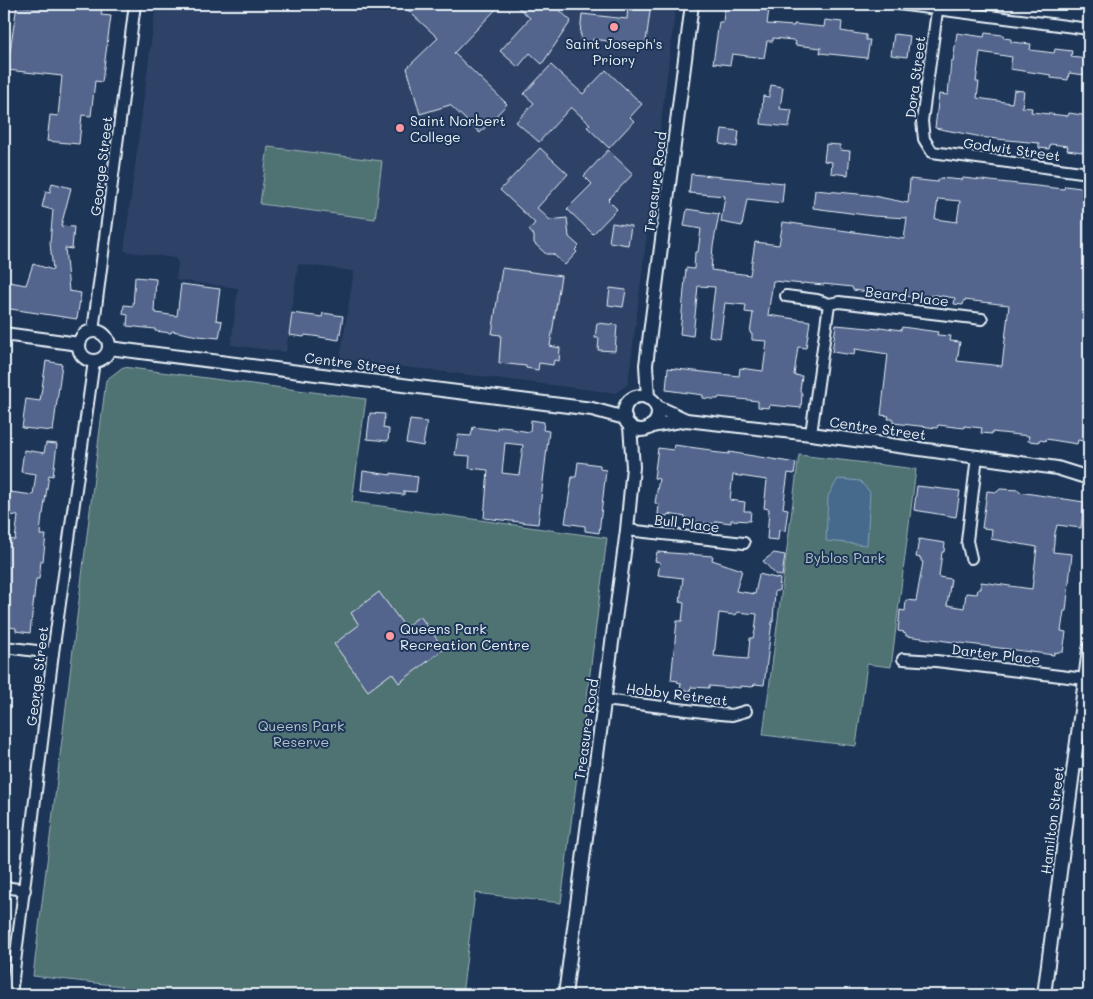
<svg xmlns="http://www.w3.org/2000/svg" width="1093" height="999" font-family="Mali,sans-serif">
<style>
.built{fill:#2d4367}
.green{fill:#4f7273;stroke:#9cb2b6}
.water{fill:#456a8b;stroke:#86a0b7}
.building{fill:#52658d;stroke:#e8f1f8;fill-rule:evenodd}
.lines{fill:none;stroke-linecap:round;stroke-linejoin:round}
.minor-casing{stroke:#e8f1f8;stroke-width:14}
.tertiary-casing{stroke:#e8f1f8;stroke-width:16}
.minor{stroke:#1d3557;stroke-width:10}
.tertiary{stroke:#1d3557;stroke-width:12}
.poi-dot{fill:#ff9aa2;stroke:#1d3557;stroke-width:2}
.labels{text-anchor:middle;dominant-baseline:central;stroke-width:4;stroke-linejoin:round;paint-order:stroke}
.poi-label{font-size:14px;fill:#e8f1f8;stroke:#1d3557;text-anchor:start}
.street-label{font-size:14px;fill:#e8f1f8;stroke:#1d3557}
.park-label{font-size:14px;fill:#b2c5c9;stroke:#1d3557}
</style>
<rect width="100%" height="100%" fill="#1d3557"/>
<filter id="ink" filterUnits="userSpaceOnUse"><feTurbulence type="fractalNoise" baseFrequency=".02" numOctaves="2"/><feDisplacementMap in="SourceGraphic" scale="10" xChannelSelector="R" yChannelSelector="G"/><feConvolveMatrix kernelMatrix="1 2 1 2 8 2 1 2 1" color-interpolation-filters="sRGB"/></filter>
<g filter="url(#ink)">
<polygon class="built" points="156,4 676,4 628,384 616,393 340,359 354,271 298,264 286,352 231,345 238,288 176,280 178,263 175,258 124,251"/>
<g class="green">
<polygon points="268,147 382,161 375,219 260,204"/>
<polygon points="123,367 366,399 352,502 607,538 561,903 475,893 462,995 147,995 121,992 122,986 33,976 106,380"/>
<polygon points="799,455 916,469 891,667 867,664 856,746 763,735"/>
</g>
<polygon class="water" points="838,479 860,481 870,492 867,545 826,541 828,496"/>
<g class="building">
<polygon points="40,4 103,4 101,15 111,16 102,82 95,81 91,116 82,115 79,144 47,141 50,115 58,116 62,76 7,70 17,5 40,8"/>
<polygon points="401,4 501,4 454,53 507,104 480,133 450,105 420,114 407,68 438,38"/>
<polygon points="514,4 553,4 571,21 542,64 530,53 518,67 500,51 530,18"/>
<polygon points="628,4 651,4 645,49 624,46 624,43 593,39 592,42 581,41 581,34 580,34 582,14 627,19"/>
<polygon points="725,4 769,9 767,24 794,26 794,24 824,27 825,20 842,22 841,31 866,35 866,40 870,40 867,58 820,53 821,48 795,45 796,42 793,40 773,38 773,41 767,41 764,58 732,54 730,65 713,63 719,22 723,22"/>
<polygon points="957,33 984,37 985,33 1003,35 1004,38 1011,39 1011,42 1031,44 1030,50 1054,53 1055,49 1072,51 1071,57 1087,59 1085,75 1069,73 1068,80 1051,78 1051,75 1010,69 1012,57 980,52 976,82 979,82 977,98 1012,103 1014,90 1024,91 1022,107 1032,108 1031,112 1068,116 1069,113 1089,116 1089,153 1067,150 1068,146 1050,144 1049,149 1039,148 1039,143 987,138 935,128 939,94 948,95 951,61 953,61"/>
<polygon points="894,34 910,36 907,57 891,55"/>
<polygon points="551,65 583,94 606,70 642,104 630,117 634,121 609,148 587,127 590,124 571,107 539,142 516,122 534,103 524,94"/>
<polygon points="771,85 783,87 780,109 792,110 789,127 761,124 763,96 769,97"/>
<polygon points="722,129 739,131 737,147 720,144"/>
<polygon points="826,144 840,145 840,150 850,151 848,175 831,173 832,162 824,161"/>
<polygon points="540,148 568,174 537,208 550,220 567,218 569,237 579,246 575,250 577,252 565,265 553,254 546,254 534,243 534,236 529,230 535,223 500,190"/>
<polygon points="608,150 633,174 608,200 617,209 593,234 567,209 592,184 584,176"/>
<polygon points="691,174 784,183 782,203 747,199 742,226 721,222 725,196 689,193"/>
<path d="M940 178 962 180 963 178 1064 189 1065 186 1089 189V442L1078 440 1077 444 1046 439 1045 441 1039 440V442L1028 441 1029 436 992 432V434L981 433 982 428 964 426V428L938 425 937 428 893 423V419H888L889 416 881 415 888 354 855 349 854 355 832 352 836 325 880 329V327L901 330 902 327 938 332 937 335 951 336 950 341 960 342 957 361 1002 366 1009 305 964 300 963 305 954 304 955 298 936 295 928 296V299L853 290 852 287 824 284V285L803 283V284L773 281 768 315 810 321 806 348 798 347 794 375 802 376 800 390 802 394 801 408 770 405 769 408 758 407V401L719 397 718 399H712L703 398V395L666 390 668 368 739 376 740 368 763 371 767 341 752 340V334L750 333 753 313 745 312 746 305 725 303 720 338 709 336 715 287 698 286 693 336 680 334 686 268 694 269 695 252H698L701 229 684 226 687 209 719 214 713 246 711 270 750 275 755 242 779 245 783 222 904 239 907 218 873 216 813 208 815 190 869 195 908 203 910 179 937 182ZM938 199 960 201 957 222 935 219Z"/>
<polygon points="52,183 71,188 61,226 74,227 72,249 65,248 69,291 81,293 77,319 4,308 4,281 26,285 33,264 53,270 50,243 53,210 42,207 46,191 50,192"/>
<polygon points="612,223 631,226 628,245 609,242"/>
<polygon points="502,268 561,276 550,346 560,348 559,361 554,360 553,365 539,363 538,370 526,368 526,366 499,363 501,335 492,334"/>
<polygon points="135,277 156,279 154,311 156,311 156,313 177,316 181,284 220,289 216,320 222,321 219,338 198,336 172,331 171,333 155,331 155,329 127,326 128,315 123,314 124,305 133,306"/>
<polygon points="610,288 626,290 623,307 608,305"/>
<polygon points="292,313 322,317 323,313 343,316 339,340 313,336 305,335 304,337 289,335"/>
<polygon points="597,323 617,325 615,351 598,350 599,338 595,338"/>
<polygon points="46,361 62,364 53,431 22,428 26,399 40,401"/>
<polygon points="370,413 385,414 383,428 389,429 388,441 367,439"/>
<polygon points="410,420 427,422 423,446 406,443"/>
<path d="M531 420 544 422 543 430 549 431 538 524 484 518 488 470 469 468 470 456 455 455 458 435 471 436 473 427 497 430V427L501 428V426L511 427V429L530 432ZM505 443 523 445 519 475 502 473Z"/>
<polygon points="46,443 57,444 53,476 49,475 43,514 42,514 40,535 46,535 43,561 41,561 39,579 36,579 30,633 16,631 16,628 9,627 10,624 4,623 4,567 7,539 15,540 18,516 4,514 4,499 9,499 10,492 33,495 36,474 21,472 24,450 44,453"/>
<polygon points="674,445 711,450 711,452 729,454 729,452 796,463 794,474 788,473 783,508 788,509 785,531 779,530 778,540 767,539 769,509 764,508 767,480 733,475 730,500 745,502 744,511 751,511 750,521 731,520 731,523 716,521 716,524 696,522 696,523 686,522 686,517 668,514 667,516 658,515 659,504 655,503 659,479 654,478 658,448 673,450"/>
<polygon points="578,462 600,465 600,469 606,470 599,533 585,531 585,526 565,523 572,477 576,477"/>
<polygon points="363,471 391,475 391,473 418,477 416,492 404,491 404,495 361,490"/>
<polygon points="917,486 960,491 956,517 914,510"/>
<polygon points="1000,489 1019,490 1019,492 1084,502 1081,528 1057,525 1055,533 1053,552 1072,554 1066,611 1064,611 1061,631 1066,632 1063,652 1057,652 1057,653 1054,652 1054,655 938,640 906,636 906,634 903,633 904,632 898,631 900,610 905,611 906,600 916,601 923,562 921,561 921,558 916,557 919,539 945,543 944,552 942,552 939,577 951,579 947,605 964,608 966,593 977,594 978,589 981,589 981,582 1032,589 1037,547 991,539 992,529 982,528 987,491 997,492"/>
<path d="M657 552 713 556 712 560 742 570 736 591 755 594 759 574 780 579 779 591H775L773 622H772L764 685 755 684 752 687 740 686V688L731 687V688L709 686V688L691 687 690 691 680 689 681 683 677 682 678 681 671 680 677 621H682L684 603 680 602 683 578 658 575 660 562 655 561ZM737 612 757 614 755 631 753 638H750L748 659 714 656 719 613 734 615 737 614Z"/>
<polygon points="774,553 785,555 782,576 776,575 763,561"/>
<polygon points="379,592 405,627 420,616 444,649 399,683 392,673 368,691 334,644 359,625 351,613"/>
</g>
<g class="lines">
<defs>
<g id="minor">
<polyline points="898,4 1089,29"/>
<polyline points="938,4 922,121 924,139 932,152 1089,173"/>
<polyline points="786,296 817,300 829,304 839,302 982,319"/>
<polyline points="93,331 135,4"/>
<polyline points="811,434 829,304"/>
<polyline points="627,530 744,543"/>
<polyline points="971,558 967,541 977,456"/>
<polyline points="4,647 53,653"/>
<polyline points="903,659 936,661 1085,679"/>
<polyline points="605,700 720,714 732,715 746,711"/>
<polyline points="1074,762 1089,764"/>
<polyline points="4,887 25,890"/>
<polyline points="11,995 53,653 94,361"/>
</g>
<g id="tertiary">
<circle cx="94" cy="346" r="15"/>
<polyline points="4,334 79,344"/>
<polyline points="109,348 592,409 625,418"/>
<circle cx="641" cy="413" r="17"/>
<polyline points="648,398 646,365 692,4"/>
<polyline points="656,406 686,420"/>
<polyline points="651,426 686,420 811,434 1057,468 1089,478"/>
<polyline points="565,995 627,530 633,467 630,426"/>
<polyline points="1044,995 1089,649"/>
</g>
</defs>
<use href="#minor" class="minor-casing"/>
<use href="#tertiary" class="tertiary-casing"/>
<use href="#minor" class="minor"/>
<use href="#tertiary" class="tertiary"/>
</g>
</g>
<g class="poi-dot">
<circle cx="614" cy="27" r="5"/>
<circle cx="400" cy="128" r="5"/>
<circle cx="390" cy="636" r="5"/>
</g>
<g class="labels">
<g class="poi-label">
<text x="614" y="43" text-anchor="middle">Saint Joseph's<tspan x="614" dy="16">Priory</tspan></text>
<text x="410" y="120">Saint Norbert<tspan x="410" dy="16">College</tspan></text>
<text x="400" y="628">Queens Park<tspan x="400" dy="16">Recreation Centre</tspan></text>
</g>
<g class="street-label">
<text transform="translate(915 77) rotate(-83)">Dora Street</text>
<text transform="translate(1012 149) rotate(8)">Godwit Street</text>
<text transform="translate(101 166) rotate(-83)">George Street</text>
<text transform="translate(655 182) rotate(-83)">Treasure Road</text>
<text transform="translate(907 296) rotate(7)">Beard Place</text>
<text transform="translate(353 363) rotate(7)">Centre Street</text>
<text transform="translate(878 428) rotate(8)">Centre Street</text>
<text transform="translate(687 523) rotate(7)">Bull Place</text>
<text transform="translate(996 654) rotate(7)">Darter Place</text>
<text transform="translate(37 676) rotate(-83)">George Street</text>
<text transform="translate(677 694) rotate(7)">Hobby Retreat</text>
<text transform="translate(586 729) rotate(-82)">Treasure Road</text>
<text transform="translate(1052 820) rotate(-83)">Hamilton Street</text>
</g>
<g class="park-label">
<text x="845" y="557">Byblos Park</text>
<text x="301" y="725">Queens Park<tspan x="301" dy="16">Reserve</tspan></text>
</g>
</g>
<rect width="1093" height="999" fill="none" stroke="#1d3557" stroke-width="20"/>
<rect x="10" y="10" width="1073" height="979" fill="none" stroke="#e8f1f8" stroke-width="2" filter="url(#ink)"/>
</svg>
